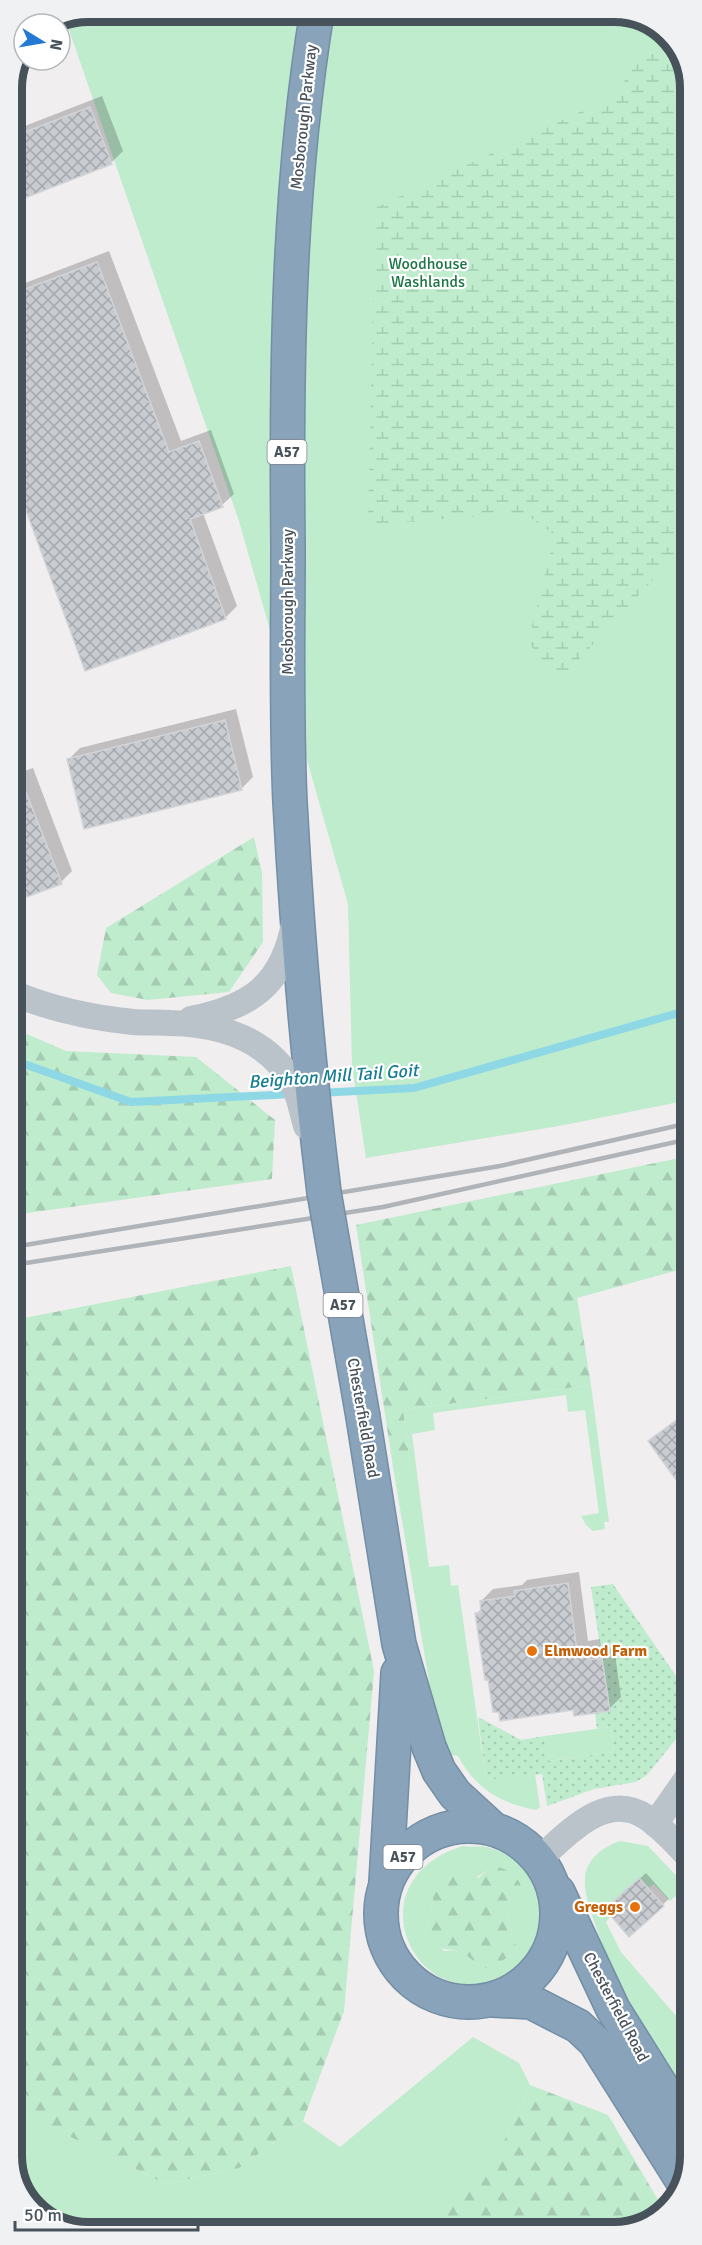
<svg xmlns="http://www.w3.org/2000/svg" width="702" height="2245" font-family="Signika,sans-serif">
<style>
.green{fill:#beeccd;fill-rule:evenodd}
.forest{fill:url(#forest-firs)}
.wetland{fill:url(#wetland-marsh)}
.garden{fill:url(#garden-dots)}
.shadow{fill:#0003}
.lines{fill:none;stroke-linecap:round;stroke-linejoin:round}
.stream{stroke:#8ed8e6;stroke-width:8}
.building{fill:url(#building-cross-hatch);stroke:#d2d4d9;stroke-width:1.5}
.highway-casing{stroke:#738ea5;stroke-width:36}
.minor{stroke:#bac3ca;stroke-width:26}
.highway{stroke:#88a3ba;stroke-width:33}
.rail{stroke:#b0b3b8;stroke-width:4.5}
.highway-bridge-casing{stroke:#738ea5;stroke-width:36;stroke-linecap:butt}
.highway-bridge{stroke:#88a3ba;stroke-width:33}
.food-dot{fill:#e8710a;stroke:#fff;stroke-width:2}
.labels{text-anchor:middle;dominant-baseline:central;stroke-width:4.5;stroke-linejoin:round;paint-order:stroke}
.shield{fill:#fff;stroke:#7e868c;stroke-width:1.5}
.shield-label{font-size:15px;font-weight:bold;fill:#47525a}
.street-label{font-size:16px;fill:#47525a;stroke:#fff}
.park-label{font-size:16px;fill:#1c7645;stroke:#fff}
.food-label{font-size:16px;font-weight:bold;fill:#c56008;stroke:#fff;text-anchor:start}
.water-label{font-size:18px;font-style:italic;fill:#157d91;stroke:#fff}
.rim{fill:none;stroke:#47525a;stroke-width:8}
</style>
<defs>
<pattern id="forest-firs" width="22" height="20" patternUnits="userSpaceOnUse" patternTransform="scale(1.5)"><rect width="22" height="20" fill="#beeccd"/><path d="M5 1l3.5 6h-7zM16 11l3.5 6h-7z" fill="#a5ccb2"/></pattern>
<pattern id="wetland-marsh" width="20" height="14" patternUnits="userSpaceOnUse" patternTransform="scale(1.5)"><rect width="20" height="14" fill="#beeccd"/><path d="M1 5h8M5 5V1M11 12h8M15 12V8" fill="none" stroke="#a5ccb2"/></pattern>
<pattern id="garden-dots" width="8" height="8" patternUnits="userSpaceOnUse" patternTransform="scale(1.5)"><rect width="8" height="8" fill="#beeccd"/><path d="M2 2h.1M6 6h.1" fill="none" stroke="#a5ccb2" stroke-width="1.8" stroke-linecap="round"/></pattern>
<pattern id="building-cross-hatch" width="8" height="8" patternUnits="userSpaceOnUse" patternTransform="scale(1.5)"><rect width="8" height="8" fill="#c8cbd0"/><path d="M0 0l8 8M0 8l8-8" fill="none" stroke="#a4a7ac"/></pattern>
</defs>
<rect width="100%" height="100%" fill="#f0eeee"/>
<g class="green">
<polygon points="88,12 619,12 664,31 687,69 689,1100 559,1126 366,1158 352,1065 348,904 239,521 66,21"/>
<path d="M591 1385 609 1522H604L605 1529 593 1531 586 1525 581 1516 599 1513 585 1410 568 1412 566 1395 433 1413 435 1430 412 1434 429 1567 449 1565 451 1586 458 1585 486 1780 535 1774 540 1807 536 1810C500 1803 475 1788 458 1756L448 1754 434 1711 394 1473 411 1471 403 1410Z"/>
<polygon points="611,1727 614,1752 548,1761 545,1736"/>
<path d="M620 1841 648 1846 690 1890V1913L675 1896 670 1901 654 1884 648 1888 639 1878 605 1909 611 1916 606 1922 621 1952 677 2017C691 2045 690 2079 690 2109 654 2049 617 1991 595 1924 591 1910 584 1895 585 1879 585 1860 604 1846 620 1841Z"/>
<path d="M463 1846C470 1847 479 1846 486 1847 523 1855 549 1893 540 1930 535 1951 521 1970 501 1978 413 2016 352 1880 463 1846ZM494 1867 517 1902 508 1917 517 1950 493 1968H482L460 1950 444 1951 425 1934 433 1902Z"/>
<polygon points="473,2037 519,2063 530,2085 504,2141 441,2217 461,2231 83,2233 38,2214 15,2176 14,2109 166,2184 239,2168 303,2121 340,2147"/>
</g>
<g class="forest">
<polygon points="254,837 262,873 263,942 229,992 148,1000 111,993 97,975 106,928"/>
<polygon points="13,1028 66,1051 196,1057 275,1120 272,1179 13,1215"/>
<polygon points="689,1156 689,1267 577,1298 591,1385 403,1410 411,1471 394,1473 356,1225"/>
<polygon points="291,1266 374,1671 344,2011 303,2121 239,2168 166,2184 14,2109 14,1320"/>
<path d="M494 1866C512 1870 520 1878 524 1895L508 1917 517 1950 493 1968H482L460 1950C442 1950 436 1949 425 1934L433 1902V1887L445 1876 464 1870 478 1878Z"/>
<polygon points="530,2085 608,2115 664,2210 633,2230 461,2231 440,2217 504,2141"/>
</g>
<polygon class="wetland" points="660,29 687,69 688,542 559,681 528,642 555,535 524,513 368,525 375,208 614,96"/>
<polygon class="garden" points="613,1584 689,1695 689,1723 647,1775 636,1782 594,1789 547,1806 542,1774 486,1780 478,1717 521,1740 545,1736 549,1761 614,1752 611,1727 597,1729 595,1713 610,1710 591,1587"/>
<g class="shadow">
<polygon points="102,96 123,151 111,163 12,201 12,131"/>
<polygon points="109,251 181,441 211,430 234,494 222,505 203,513 237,606 225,618 86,669 13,476 12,288"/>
<polygon points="13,657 23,684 13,695"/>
<polygon points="236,709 253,777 241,789 69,759 80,748"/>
<polygon points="33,768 72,871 61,882 13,901 13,775"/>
<polygon points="689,1410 689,1495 650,1441"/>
<polygon points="579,1572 588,1641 600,1639 601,1649 614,1647 621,1697 609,1709 574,1708 477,1613 482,1608 481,1601 493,1589 522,1585 527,1580"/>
<polygon points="646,1873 669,1899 629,1934 613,1903"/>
</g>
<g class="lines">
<g class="stream">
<polyline points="13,1060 131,1102 292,1094"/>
<polyline points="319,1093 414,1088 689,1010"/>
</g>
</g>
<g class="building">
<polygon points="90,107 112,164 12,203 12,137"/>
<polygon points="97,262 169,452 199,441 223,507 190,519 226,619 85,671 17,486 13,488 12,294"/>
<polygon points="225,720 242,790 84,829 67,759"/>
<polygon points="13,759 62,884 13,902"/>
<polygon points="689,1411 689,1498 648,1441"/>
<polygon points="568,1583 577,1652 589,1650 590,1660 602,1658 610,1711 574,1716 573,1710 500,1721 499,1712 493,1712 488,1680 485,1680 475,1613 481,1612 480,1601 515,1596 514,1591"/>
<polygon points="639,1878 664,1906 629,1937 605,1909"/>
</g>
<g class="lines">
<defs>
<g id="highway">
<path d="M317 12C288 189 286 368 288 546 288 631 286 717 290 802 297 932 308 1063 324 1192"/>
<polyline points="363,1417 399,1644 429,1747 439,1771 455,1794 492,1828"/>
<circle cx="469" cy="1914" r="88"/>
<polyline points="386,1882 398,1673"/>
<polyline points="558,1892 613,2009 690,2132"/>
<polyline points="493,2000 531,2002 578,2026 595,2042 682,2180"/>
</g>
</defs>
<use href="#highway" class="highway-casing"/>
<g class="minor">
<path d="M13 993C50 1009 94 1018 133 1022 146 1023 158 1022 170 1023 220 1024 270 1039 294 1086 300 1098 302 1113 306 1126"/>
<path d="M191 1019C250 1007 282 986 294 924"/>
<polyline points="655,1824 690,1774"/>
<path d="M540 1858C568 1834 606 1790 646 1817 663 1828 676 1844 690 1858"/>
</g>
<use href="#highway" class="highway"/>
<g class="rail">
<polyline points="13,1247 500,1166 689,1123"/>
<polyline points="13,1265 383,1207 689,1139"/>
</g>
<defs>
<polyline id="highway-bridge" points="324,1192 363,1417"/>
</defs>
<use href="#highway-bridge" class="highway-bridge-casing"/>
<use href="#highway-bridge" class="highway-bridge"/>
</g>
<g class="food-dot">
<circle cx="532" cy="1651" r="6"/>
<circle cx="635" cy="1907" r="6"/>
</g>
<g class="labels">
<g class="shield">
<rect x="267.5" y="440" width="39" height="24" rx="4.5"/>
<rect x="323.5" y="1293" width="39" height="24" rx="4.5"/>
<rect x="383.5" y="1845" width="39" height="24" rx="4.5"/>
</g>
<g class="shield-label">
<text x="287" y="452">A57</text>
<text x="343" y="1305">A57</text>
<text x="403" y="1857">A57</text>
</g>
<g class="street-label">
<text transform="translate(304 117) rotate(-84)">Mosborough Parkway</text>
<text transform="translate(288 602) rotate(-90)">Mosborough Parkway</text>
<text transform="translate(363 1418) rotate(80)">Chesterfield Road</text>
<text transform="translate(616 2007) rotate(62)">Chesterfield Road</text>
</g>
<g class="park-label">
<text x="428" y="264">Woodhouse<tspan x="428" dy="18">Washlands</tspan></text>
</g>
<g class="food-label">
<text x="544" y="1651">Elmwood Farm</text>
<text x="623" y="1907" text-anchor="end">Greggs</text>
</g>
<g class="water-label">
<text transform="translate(333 1076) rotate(-4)">Beighton Mill Tail Goit</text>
</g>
</g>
<path d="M0 0H702V2245H0ZM88 22H614A66 66 0 0 1 680 88V2156A66 66 0 0 1 614 2222H88A66 66 0 0 1 22 2156V88A66 66 0 0 1 88 22Z" fill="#f0f1f2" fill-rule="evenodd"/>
<path class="rim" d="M88 22H614A66 66 0 0 1 680 88V2156A66 66 0 0 1 614 2222H88A66 66 0 0 1 22 2156V88A66 66 0 0 1 88 22Z"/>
<g transform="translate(42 42) rotate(101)"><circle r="28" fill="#ffffff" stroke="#b5babd" stroke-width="1.5"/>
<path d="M0-4.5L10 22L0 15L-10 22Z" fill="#2479d4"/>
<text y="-9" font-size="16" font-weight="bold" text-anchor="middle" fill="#47525a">N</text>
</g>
<path d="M15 2221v9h183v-9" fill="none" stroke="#47525a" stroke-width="3"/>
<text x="24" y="2221" font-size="18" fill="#47525a" stroke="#ffffff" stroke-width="4.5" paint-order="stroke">50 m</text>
</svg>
